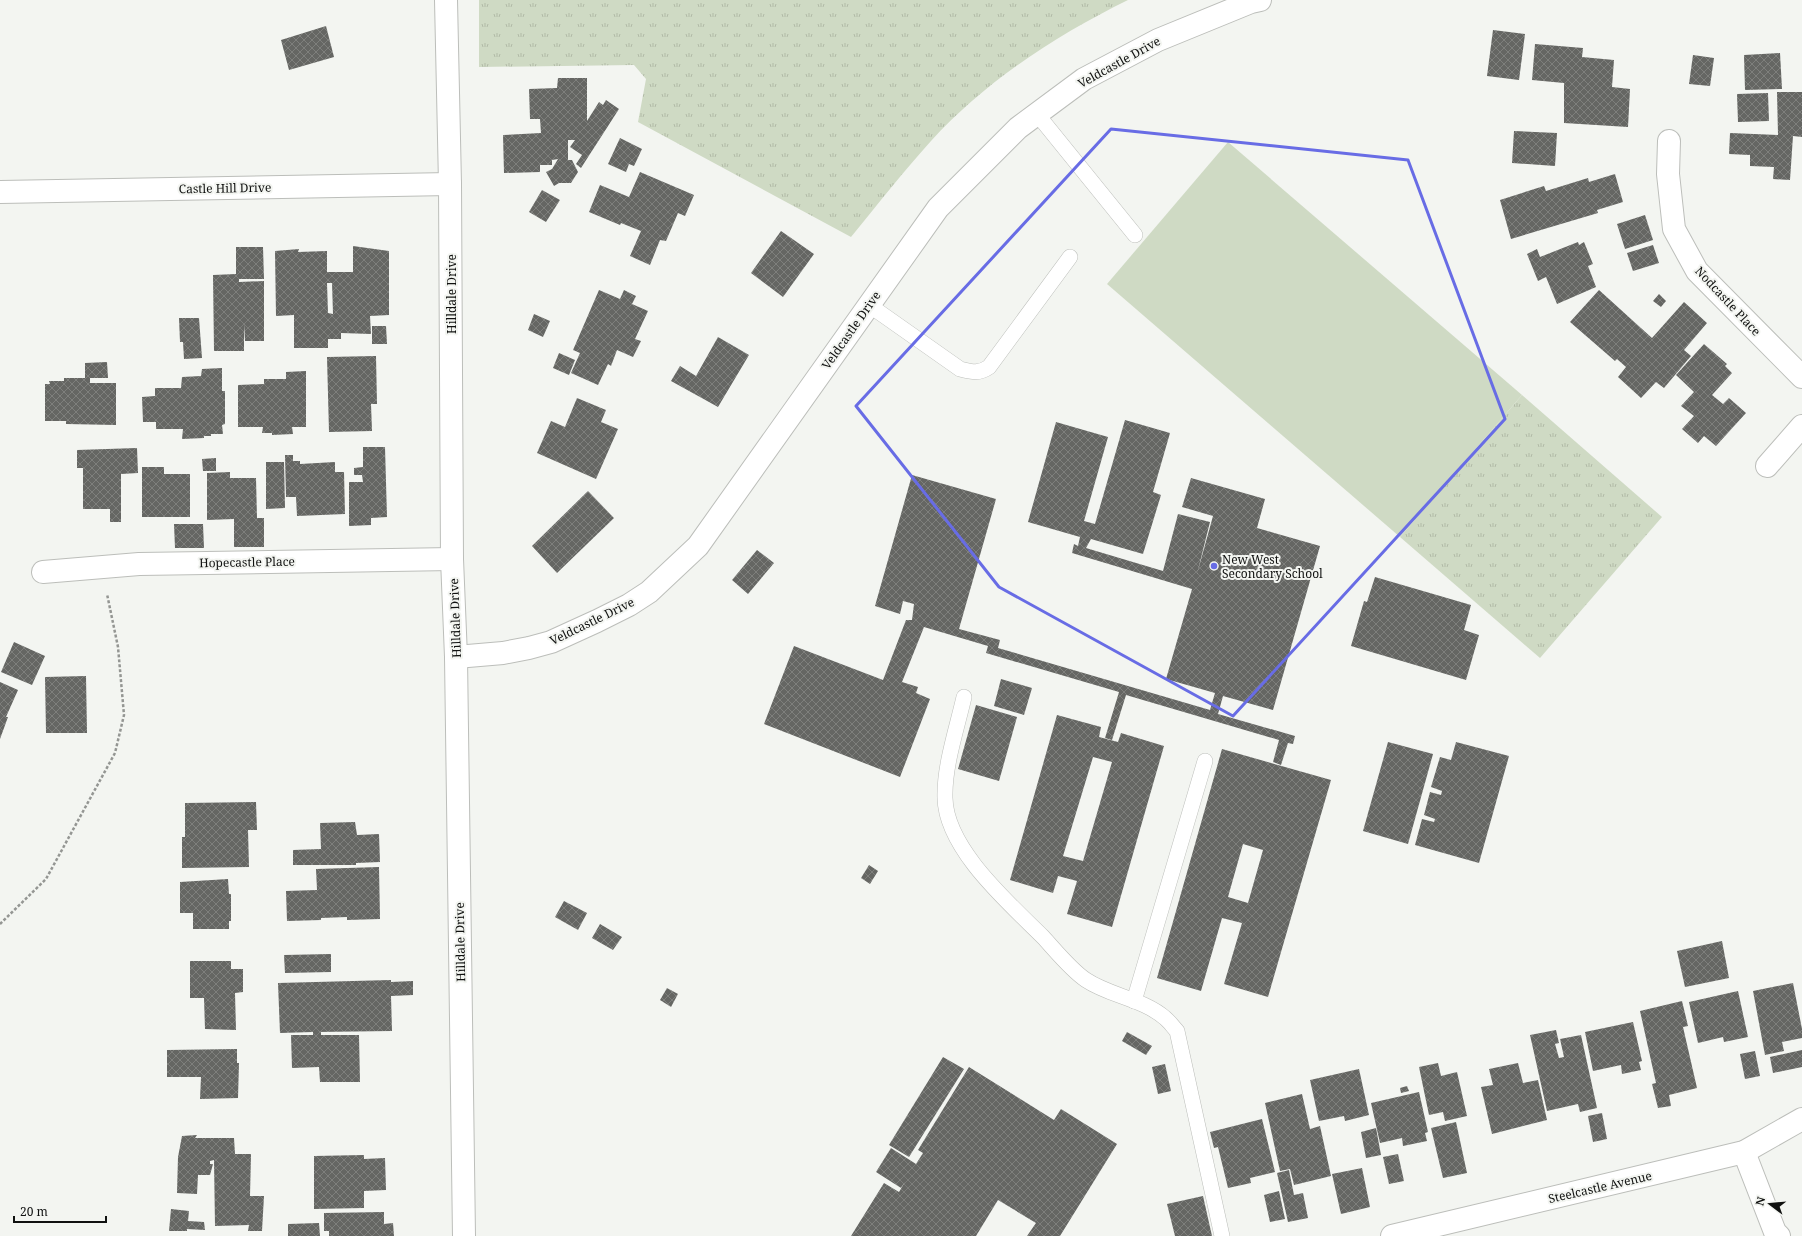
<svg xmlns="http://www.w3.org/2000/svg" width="1802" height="1236" font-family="'Noto Serif',serif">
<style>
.grass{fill:url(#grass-tufts)}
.pitch{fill:#cfdac4}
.building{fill:url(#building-cross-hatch);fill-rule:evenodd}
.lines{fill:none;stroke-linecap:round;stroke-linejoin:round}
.service-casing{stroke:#bcbeba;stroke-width:16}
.minor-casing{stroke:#bcbeba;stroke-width:24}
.tertiary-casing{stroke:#bcbeba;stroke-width:24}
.path{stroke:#949693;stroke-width:2.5;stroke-dasharray:3 2;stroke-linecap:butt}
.service{stroke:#fff;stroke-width:15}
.minor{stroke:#fff;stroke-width:22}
.tertiary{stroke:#fff;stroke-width:22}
.marked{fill:none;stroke:#686ce5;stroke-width:3;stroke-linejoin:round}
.poi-dot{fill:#686ce5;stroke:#f3f5f1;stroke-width:1.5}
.labels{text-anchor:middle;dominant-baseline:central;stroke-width:4;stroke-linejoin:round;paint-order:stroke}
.street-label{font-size:12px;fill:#101110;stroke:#f3f5f1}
.poi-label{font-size:12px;fill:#101110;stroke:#f3f5f1;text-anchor:start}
</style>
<defs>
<pattern id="grass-tufts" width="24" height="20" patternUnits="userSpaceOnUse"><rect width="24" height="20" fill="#cfdac4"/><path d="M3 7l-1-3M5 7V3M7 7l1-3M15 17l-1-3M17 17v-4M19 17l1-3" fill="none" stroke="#b1baa7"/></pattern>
<pattern id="building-cross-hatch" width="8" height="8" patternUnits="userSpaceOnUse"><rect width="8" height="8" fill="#656663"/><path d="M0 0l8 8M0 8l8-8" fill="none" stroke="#7e7f7c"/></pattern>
</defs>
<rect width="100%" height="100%" fill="#f3f5f1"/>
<g class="grass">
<path d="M479 0H1128C1055 36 986 81 931 141 903 172 878 204 851 237L638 122 646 79 634 65 479 67Z"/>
<polygon points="1522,395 1662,517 1540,658 1400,537"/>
</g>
<polygon class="pitch" points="1228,142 1522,395 1400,537 1107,284"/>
<g class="building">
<polygon points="326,26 334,57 289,70 281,40"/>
<polygon points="1493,30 1525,34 1519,80 1487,76"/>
<polygon points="1535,44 1583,48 1582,57 1614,60 1612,87 1630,89 1628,127 1564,123 1564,83 1532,80"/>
<polygon points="1780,53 1782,89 1745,90 1744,55"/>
<polygon points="1693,55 1714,58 1710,86 1689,84"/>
<polygon points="558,78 587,78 587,121 599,102 603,105 606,100 619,109 581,168 576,164 582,155 570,147 575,140 568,140 568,160 572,160 578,172 571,183 559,183 554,186 546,172 552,169 558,159 552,160 552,165 540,165 540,172 504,173 503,135 541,133 540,119 530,119 529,89 557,88"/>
<polygon points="1777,92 1802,92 1802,137 1793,136 1790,180 1773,179 1774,167 1750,166 1750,155 1729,154 1730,133 1778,135"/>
<polygon points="1768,93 1769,121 1738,122 1737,94"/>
<polygon points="1514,131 1557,133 1555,166 1512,163"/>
<polygon points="620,138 642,149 634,166 629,164 626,172 608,164"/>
<polygon points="640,172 694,195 685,216 678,213 666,241 660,240 650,265 630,256 641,231 621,223 620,225 589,212 600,185 629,197"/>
<polygon points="1615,174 1623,202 1597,210 1598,213 1511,239 1500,200 1544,186 1546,191 1588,178 1589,182"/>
<polygon points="542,190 560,200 546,222 529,212"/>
<polygon points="1645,215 1653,240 1625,249 1617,224"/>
<polygon points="781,231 814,254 783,297 751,273"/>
<polygon points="1578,242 1579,245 1584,242 1593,264 1588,266 1596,287 1557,304 1546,277 1538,281 1527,254 1537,249 1540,257"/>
<polygon points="1653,245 1659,263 1633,271 1627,253"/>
<path d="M353 246 389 251V315L370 316 371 334 341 333V339H328V348H294V315L276 316 275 251 299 249 298 252 327 251V272H353ZM327 283H332L333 314 328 313Z"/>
<polygon points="236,247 263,247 264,279 239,279 239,282 264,281 264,341 245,341 244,324 244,351 214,351 213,275 236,274"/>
<polygon points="599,290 620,299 624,290 636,296 632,304 648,311 635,339 641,341 633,357 617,350 611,366 608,364 598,385 571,373 580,353 573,350"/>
<polygon points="1599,290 1652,338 1684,302 1707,323 1684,350 1691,356 1664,388 1656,382 1641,398 1618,377 1626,367 1617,359 1615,361 1570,322"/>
<polygon points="1659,294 1666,301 1661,307 1653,301"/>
<polygon points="534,314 550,321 543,337 528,330"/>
<polygon points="179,318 199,318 202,358 184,359 183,342 180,342"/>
<polygon points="372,326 386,326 387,344 372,344"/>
<polygon points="718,337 749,355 718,407 671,381 680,366 696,376"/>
<polygon points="1704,344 1727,364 1725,366 1732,373 1712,395 1723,404 1729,398 1746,413 1716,446 1704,436 1698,443 1682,429 1694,416 1681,406 1694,392 1676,375"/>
<polygon points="559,353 575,360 569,375 553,368"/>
<polygon points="376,356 377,404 371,404 372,431 329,432 327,357"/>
<polygon points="107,362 108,378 90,378 90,383 116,383 116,425 66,424 66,421 45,421 45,384 50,384 49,381 64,381 64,378 85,378 85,363"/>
<polygon points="222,368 222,391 225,391 225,424 222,425 223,434 211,434 211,436 204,436 204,438 182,439 183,429 156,429 156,422 143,422 142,397 155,396 155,388 181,388 182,377 201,376 202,369"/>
<polygon points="306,371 306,427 292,427 293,434 272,435 272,433 262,433 263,427 238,427 238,385 264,384 264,379 286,379 286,372"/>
<polygon points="577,398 606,410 601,422 618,429 596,479 537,453 551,421 565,427"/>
<polygon points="1125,420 1170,433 1153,492 1161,495 1143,554 1091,539 1086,548 1163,571 1178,514 1210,522 1197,574 1213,516 1182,507 1191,478 1265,499 1257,528 1320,546 1273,710 1223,696 1218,714 1295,736 1293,744 1288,743 1281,765 1273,762 1279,740 1126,695 1112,740 1105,738 1119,692 986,653 988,646 924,627 902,682 918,687 916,693 930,699 900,777 764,724 794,646 883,680 906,620 912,620 914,604 903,601 900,614 875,606 912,475 996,499 959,629 1000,640 998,648 1210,710 1215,693 1166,679 1192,589 1072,553 1074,544 1078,546 1080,537 1028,522 1056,422 1108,437 1084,521 1095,524"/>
<polygon points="363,447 385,447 387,517 371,518 371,525 349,526 349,482 363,482 362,475 354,475 354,468 363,467"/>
<polygon points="137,448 138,473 121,474 121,522 110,522 110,509 83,509 83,468 77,468 77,450"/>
<polygon points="285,455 293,455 293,461 300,461 300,464 335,462 335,472 344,472 345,514 297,516 296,497 286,497"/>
<polygon points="216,458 216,471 203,471 202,459"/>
<polygon points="266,462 284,462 285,508 266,509"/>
<polygon points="142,467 164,467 164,474 190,474 190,517 142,517"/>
<polygon points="230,472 230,478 256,478 257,518 264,518 264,547 234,547 234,519 207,520 207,473"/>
<polygon points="588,491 614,518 557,573 532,546"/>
<polygon points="174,524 203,524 204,548 175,548"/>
<polygon points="757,550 774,563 748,594 732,580"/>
<polygon points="1375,577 1471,605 1464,630 1479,635 1466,680 1351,646 1364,601 1367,602"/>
<polygon points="14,642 45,656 32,685 1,672"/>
<polygon points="86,676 87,733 46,733 45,677"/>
<polygon points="1001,679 1032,688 1024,715 994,706"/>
<polygon points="0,682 18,690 6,717 8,717 0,739"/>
<polygon points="976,705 1017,717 999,781 958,769"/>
<path d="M1057 715 1101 727 1099 737 1118 742 1121 733 1164 746 1112 927 1067 914 1077 881 1058 876 1053 893 1010 880ZM1093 757 1112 762 1083 861 1063 856Z"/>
<polygon points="1388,742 1433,754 1408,844 1363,831"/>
<polygon points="1456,742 1509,756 1479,863 1415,845 1422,819 1434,822 1435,819 1424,815 1430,792 1441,795 1442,791 1431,787 1440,757 1451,760"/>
<path d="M1222 749 1331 780 1268 997 1224 984 1242 923 1222 918 1201 991 1157 978ZM1243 844 1263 850 1248 903 1228 897Z"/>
<polygon points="256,802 257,830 248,830 249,867 182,868 182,837 185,837 185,803"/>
<polygon points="355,822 357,835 379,834 380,862 356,863 356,865 293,865 293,850 321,849 320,823"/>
<polygon points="869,865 878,871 870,884 861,878"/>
<polygon points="379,867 380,919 347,920 347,917 321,918 321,920 287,921 286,891 317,890 316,869"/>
<polygon points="228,879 229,894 231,894 231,921 229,921 229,929 193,929 193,913 180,913 180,882"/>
<polygon points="564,901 587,913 578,930 555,917"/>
<polygon points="600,924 622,937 613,950 592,938"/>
<polygon points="1722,941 1729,978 1685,987 1677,951"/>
<polygon points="331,954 331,972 285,973 284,955"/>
<polygon points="190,961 231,961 231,969 243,969 243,992 235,993 236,1030 205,1029 204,998 190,998"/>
<polygon points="391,980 391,982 413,981 413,995 391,996 392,1031 316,1032 321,1032 321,1035 359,1035 360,1082 320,1082 319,1067 292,1068 291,1035 313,1035 313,1032 280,1033 278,983"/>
<polygon points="1793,983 1802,1029 1802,1038 1782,1042 1784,1051 1765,1055 1753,991"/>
<polygon points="667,988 678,994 671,1007 660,1000"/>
<polygon points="1738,991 1748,1037 1724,1042 1723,1037 1698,1043 1689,1002"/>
<polygon points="1682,1001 1688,1026 1683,1027 1697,1088 1669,1095 1671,1106 1658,1108 1652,1084 1656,1083 1640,1011"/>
<polygon points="1633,1022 1642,1061 1639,1062 1641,1070 1622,1074 1621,1065 1593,1071 1585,1032"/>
<polygon points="1556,1030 1559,1043 1555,1044 1559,1058 1564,1057 1560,1039 1581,1035 1597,1108 1580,1112 1578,1104 1547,1111 1530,1035"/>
<polygon points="1127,1032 1152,1046 1146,1055 1122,1041"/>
<polygon points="237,1049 237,1063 239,1063 238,1098 200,1099 201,1077 167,1077 167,1050"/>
<polygon points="1802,1050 1802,1067 1773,1073 1770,1057"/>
<polygon points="1755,1051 1760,1076 1745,1079 1740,1054"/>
<polygon points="943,1057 964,1069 909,1157 889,1145"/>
<polygon points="1438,1063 1441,1076 1457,1072 1467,1116 1445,1121 1443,1112 1429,1115 1419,1067"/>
<polygon points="1518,1063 1523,1083 1538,1080 1547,1120 1492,1134 1481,1087 1493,1085 1489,1069"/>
<polygon points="1165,1064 1171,1091 1158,1094 1152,1067"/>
<polygon points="969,1067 1054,1120 1061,1109 1117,1144 1060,1236 1027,1236 1036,1223 998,1200 976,1236 851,1236 884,1183 899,1192 905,1182 901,1188 876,1172 891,1148 916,1164 923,1153 918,1150"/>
<polygon points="1359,1069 1369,1115 1345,1121 1344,1116 1319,1121 1310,1080"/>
<polygon points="1407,1086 1409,1091 1401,1093 1400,1088"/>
<polygon points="1419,1092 1428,1132 1425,1133 1427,1141 1403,1146 1402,1138 1380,1143 1371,1103"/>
<polygon points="1302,1094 1310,1129 1320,1126 1331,1176 1294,1185 1290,1169 1280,1171 1265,1103"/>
<polygon points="1602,1113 1607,1139 1593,1142 1588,1116"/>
<polygon points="1262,1119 1275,1172 1250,1178 1251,1183 1228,1188 1218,1147 1214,1148 1210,1132"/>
<polygon points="1456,1122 1467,1173 1443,1178 1431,1128"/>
<polygon points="1376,1128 1381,1155 1366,1158 1361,1132"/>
<polygon points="197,1135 195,1138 234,1138 235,1154 251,1154 250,1196 264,1196 262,1231 248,1231 249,1225 215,1226 214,1160 210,1161 210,1164 213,1164 210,1175 198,1175 197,1194 177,1193 178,1157 182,1136"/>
<polygon points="1398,1154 1404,1181 1389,1184 1383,1157"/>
<polygon points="364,1155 364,1159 385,1158 386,1190 364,1191 364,1208 314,1209 314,1156"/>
<polygon points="1362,1168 1370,1207 1341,1214 1332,1174"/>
<polygon points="1289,1170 1294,1195 1303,1193 1308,1218 1288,1222 1277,1173"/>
<polygon points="1279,1191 1285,1219 1270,1222 1264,1195"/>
<polygon points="1203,1196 1212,1236 1175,1236 1167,1204"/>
<polygon points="171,1209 189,1211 188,1221 204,1222 205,1230 187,1229 187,1231 169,1231"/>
<polygon points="384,1212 384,1224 393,1223 394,1236 329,1236 329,1231 324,1231 324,1213"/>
<polygon points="319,1223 320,1236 288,1236 288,1224"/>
</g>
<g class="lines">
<defs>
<g id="service">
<polyline points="1037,114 1135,235"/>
<path d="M869 305 960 369C972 372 979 374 989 367L1070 257"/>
<path d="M964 697C957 728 944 766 945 798 946 849 1009 903 1043 937 1055 950 1071 970 1086 980 1110 996 1143 999 1165 1018 1170 1022 1173 1027 1177 1031L1222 1236"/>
<polyline points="1134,1001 1205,761"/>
</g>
<g id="minor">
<polyline points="1669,141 1668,174 1674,229 1697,271 1802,377"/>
<polyline points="1767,466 1802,426"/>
<polyline points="43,572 139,564 452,559"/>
<polyline points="456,657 503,653 529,648 551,642 597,621 629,605 649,592 698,546 938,208 1018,128 1084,79 1158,40 1251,2 1260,0"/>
<polyline points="1744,1152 1775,1232 1779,1236"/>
<polyline points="1392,1236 1744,1152 1802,1119"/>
</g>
<g id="tertiary">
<polyline points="446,0 450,184 452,559 456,657 464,1236"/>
<polyline points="0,192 450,184"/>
</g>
</defs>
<use href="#service" class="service-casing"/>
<use href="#minor" class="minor-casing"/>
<use href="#tertiary" class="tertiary-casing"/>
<polyline class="path" points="0,924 46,879 115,753 124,715 118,647 107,594"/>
<use href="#service" class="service"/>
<use href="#minor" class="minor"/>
<use href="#tertiary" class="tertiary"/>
</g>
<path class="marked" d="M1111 129 1408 160 1505 419 1233 716 999 587 856 406Z"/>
<circle class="poi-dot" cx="1214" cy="566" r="4"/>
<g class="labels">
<g class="street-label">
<text transform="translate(1119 62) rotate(-29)">Veldcastle Drive</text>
<text transform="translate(225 188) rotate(-1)">Castle Hill Drive</text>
<text transform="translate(451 294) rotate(-90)">Hilldale Drive</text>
<text transform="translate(1728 301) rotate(47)">Nodcastle Place</text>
<text transform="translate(851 330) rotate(-55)">Veldcastle Drive</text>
<text transform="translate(247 562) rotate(-1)">Hopecastle Place</text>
<text transform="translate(455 618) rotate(-92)">Hilldale Drive</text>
<text transform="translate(592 621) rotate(-26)">Veldcastle Drive</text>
<text transform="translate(460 942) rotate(-91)">Hilldale Drive</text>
<text transform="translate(1600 1187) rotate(-13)">Steelcastle Avenue</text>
</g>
<g class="poi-label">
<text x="1222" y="559">New West<tspan x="1222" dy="14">Secondary School</tspan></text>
</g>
</g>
<g transform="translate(1770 1204) rotate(286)" stroke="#f3f5f1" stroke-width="3" paint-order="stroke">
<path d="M0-3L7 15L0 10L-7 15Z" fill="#101110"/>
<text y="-6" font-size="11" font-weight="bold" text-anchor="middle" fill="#101110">N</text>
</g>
<path d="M14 1216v6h92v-6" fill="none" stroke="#101110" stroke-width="2"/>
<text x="20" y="1216" font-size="12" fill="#101110" stroke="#f3f5f1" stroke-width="3" paint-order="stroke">20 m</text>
</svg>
